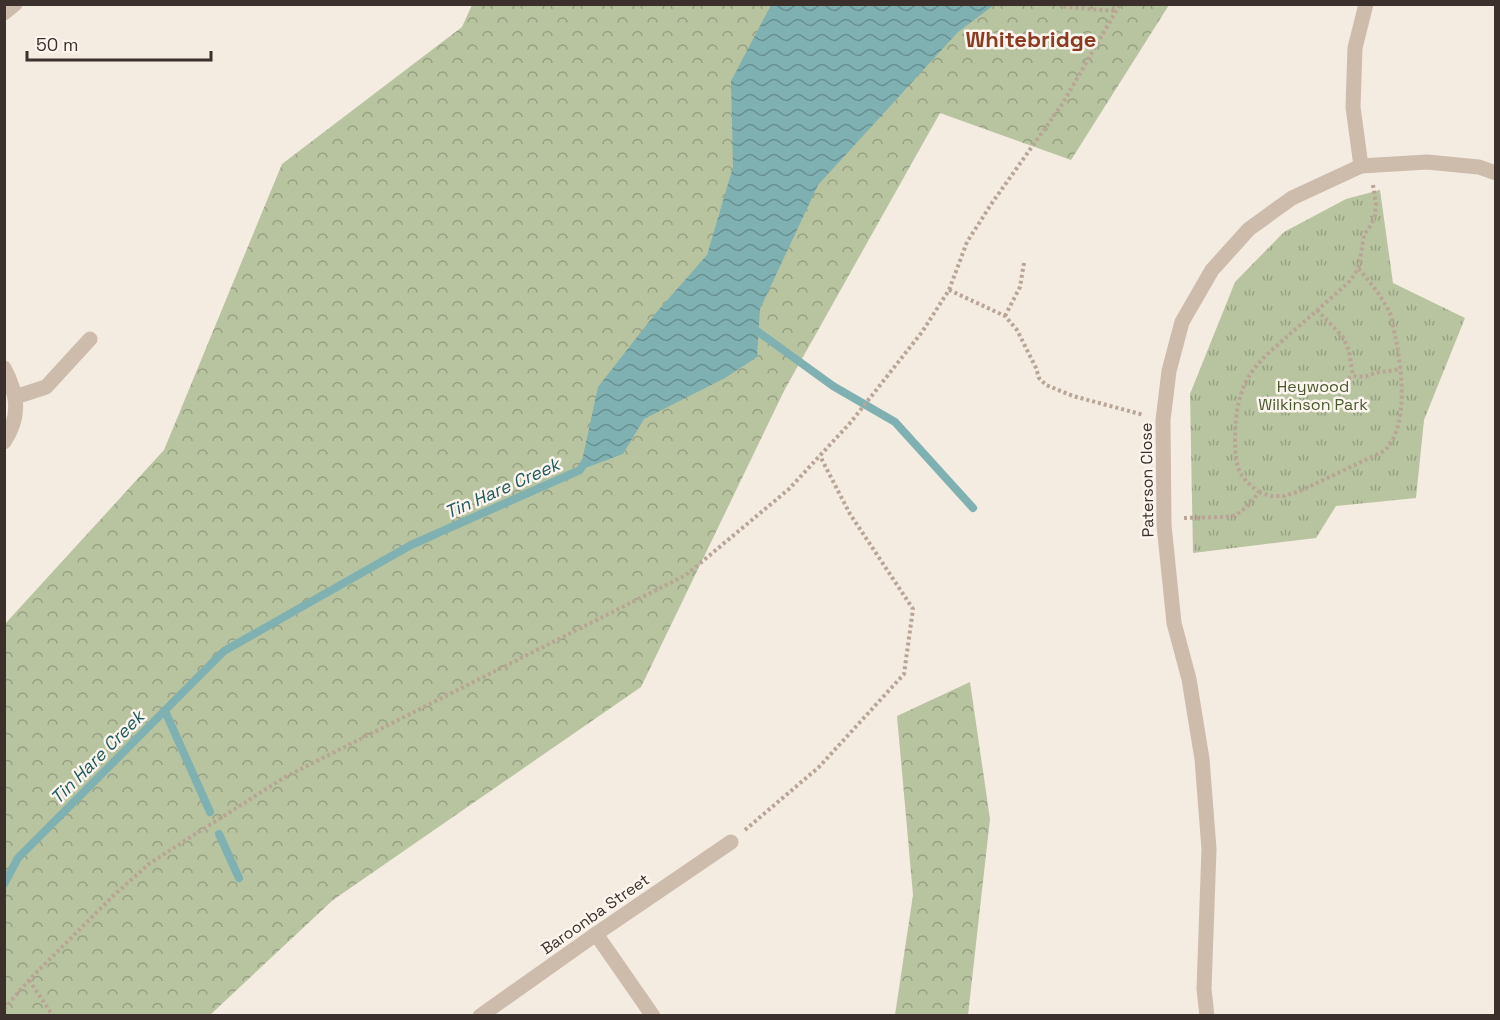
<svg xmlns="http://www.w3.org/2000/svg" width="1500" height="1020" font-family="'Space Grotesk',sans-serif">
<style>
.forest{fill:url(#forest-crowns)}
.park{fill:url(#park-tufts)}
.water{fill:url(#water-waves)}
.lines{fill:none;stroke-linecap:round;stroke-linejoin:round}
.stream{stroke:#7fb0b2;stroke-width:8}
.path{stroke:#b9a596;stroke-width:4;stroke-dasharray:3 3;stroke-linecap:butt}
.street{stroke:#cdbbac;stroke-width:15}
.labels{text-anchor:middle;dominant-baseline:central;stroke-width:5;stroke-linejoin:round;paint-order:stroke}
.park-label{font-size:16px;fill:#4a5a2e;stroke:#fbf5ee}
.street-label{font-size:16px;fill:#3b302b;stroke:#fbf5ee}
.water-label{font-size:18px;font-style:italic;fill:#1f5a5e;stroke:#fbf5ee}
.district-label{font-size:22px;font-weight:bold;fill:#8c3b22;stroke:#fbf5ee}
</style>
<defs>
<pattern id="forest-crowns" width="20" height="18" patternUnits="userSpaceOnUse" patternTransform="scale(1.5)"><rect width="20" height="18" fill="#b8c4a0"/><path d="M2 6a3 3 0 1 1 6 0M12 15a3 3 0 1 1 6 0" fill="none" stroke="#97a083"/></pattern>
<pattern id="park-tufts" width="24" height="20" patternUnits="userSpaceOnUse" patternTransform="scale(1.5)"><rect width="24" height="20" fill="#b8c4a0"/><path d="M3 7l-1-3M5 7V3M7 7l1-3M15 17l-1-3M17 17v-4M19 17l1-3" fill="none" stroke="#97a083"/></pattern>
<pattern id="water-waves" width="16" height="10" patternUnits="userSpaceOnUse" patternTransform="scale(1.5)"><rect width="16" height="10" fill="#7fb0b2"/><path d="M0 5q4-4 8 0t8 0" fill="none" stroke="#699091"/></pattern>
</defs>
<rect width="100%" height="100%" fill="#f4ebe1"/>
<g class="forest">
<polygon points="472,5 1169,5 1071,160 940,113 785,389 641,687 333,900 210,1015 5,1015 4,625 164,450 282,164 462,27"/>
<polygon points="970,682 990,819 968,1015 895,1015 913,895 897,716"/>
</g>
<polygon class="park" points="1380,190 1393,283 1465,318 1424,420 1416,498 1336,506 1316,538 1193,553 1190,394 1235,282 1284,232 1346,199"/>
<polygon class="water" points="771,5 994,5 958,32 818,185 760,309 757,357 725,378 644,419 623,454 580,470 598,387 655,314 707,255 733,167 731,81"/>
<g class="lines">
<g class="stream">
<polyline points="750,326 833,386 895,422 973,508"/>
<polyline points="165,711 210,812"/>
<polyline points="219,834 239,878"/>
<polyline points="4,884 18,858 224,651 411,545 580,470 585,462"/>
</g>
<g class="path">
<polyline points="1058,4 1066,7 1116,11"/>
<polyline points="949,290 1005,316 1017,330 1036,368 1039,378 1046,385 1073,396 1144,415"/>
<polyline points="1317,310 1343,337 1349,351 1353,376"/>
<polyline points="1005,316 1020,287 1024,263"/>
<polyline points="1338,385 1353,376 1364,377 1375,373 1401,369"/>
<path d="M1259 492 1271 496H1284L1300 491 1384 451C1409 427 1402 372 1396 340 1394 332 1393 322 1390 313 1382 297 1370 282 1358 268"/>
<path d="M1184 518 1225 517 1236 515 1247 507 1259 492C1237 476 1236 467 1235 441 1235 419 1237 398 1248 378 1258 360 1277 346 1292 332 1311 316 1330 299 1348 283L1355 274 1359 266 1364 235 1371 225 1375 215 1376 204 1373 185"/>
<polyline points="745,830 819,767 904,674 913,609 850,514 820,456"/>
<polyline points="29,980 53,1016"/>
<polyline points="4,1009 29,980 114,895 150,863 285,777 686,575 789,489 851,422 922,332 949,290 967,242 992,203 1063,103 1120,4"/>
</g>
<g class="street">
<polyline points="4,13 15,4"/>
<polyline points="1361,166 1353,107 1355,48 1366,4"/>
<path d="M4 368C18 394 21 416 4 442"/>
<polyline points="15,397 46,387 90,339"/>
<polyline points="596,934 653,1016"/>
<polyline points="480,1016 596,934 731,842"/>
<polyline points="1207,1016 1204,989 1209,849 1202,759 1189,679 1174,623 1164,525 1163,420 1169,371 1182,322 1212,270 1249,229 1292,198 1361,166 1427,162 1479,167 1496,173"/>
</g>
</g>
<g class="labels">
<g class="park-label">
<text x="1313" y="386">Heywood<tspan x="1313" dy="18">Wilkinson Park</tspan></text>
</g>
<g class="street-label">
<text transform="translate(1147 480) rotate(-91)">Paterson Close</text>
<text transform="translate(595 914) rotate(-35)">Baroonba Street</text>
</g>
<g class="water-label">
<text transform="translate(502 488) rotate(-24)">Tin Hare Creek</text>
<text transform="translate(97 757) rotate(-45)">Tin Hare Creek</text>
</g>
<g class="district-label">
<text x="1031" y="39">Whitebridge</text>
</g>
</g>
<rect width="1500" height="1020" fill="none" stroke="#3b302b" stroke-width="12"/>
<path d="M27 51v9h184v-9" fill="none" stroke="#3b302b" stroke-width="3"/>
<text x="36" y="51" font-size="18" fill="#3b302b" stroke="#fbf5ee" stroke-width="4.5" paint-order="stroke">50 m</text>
</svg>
